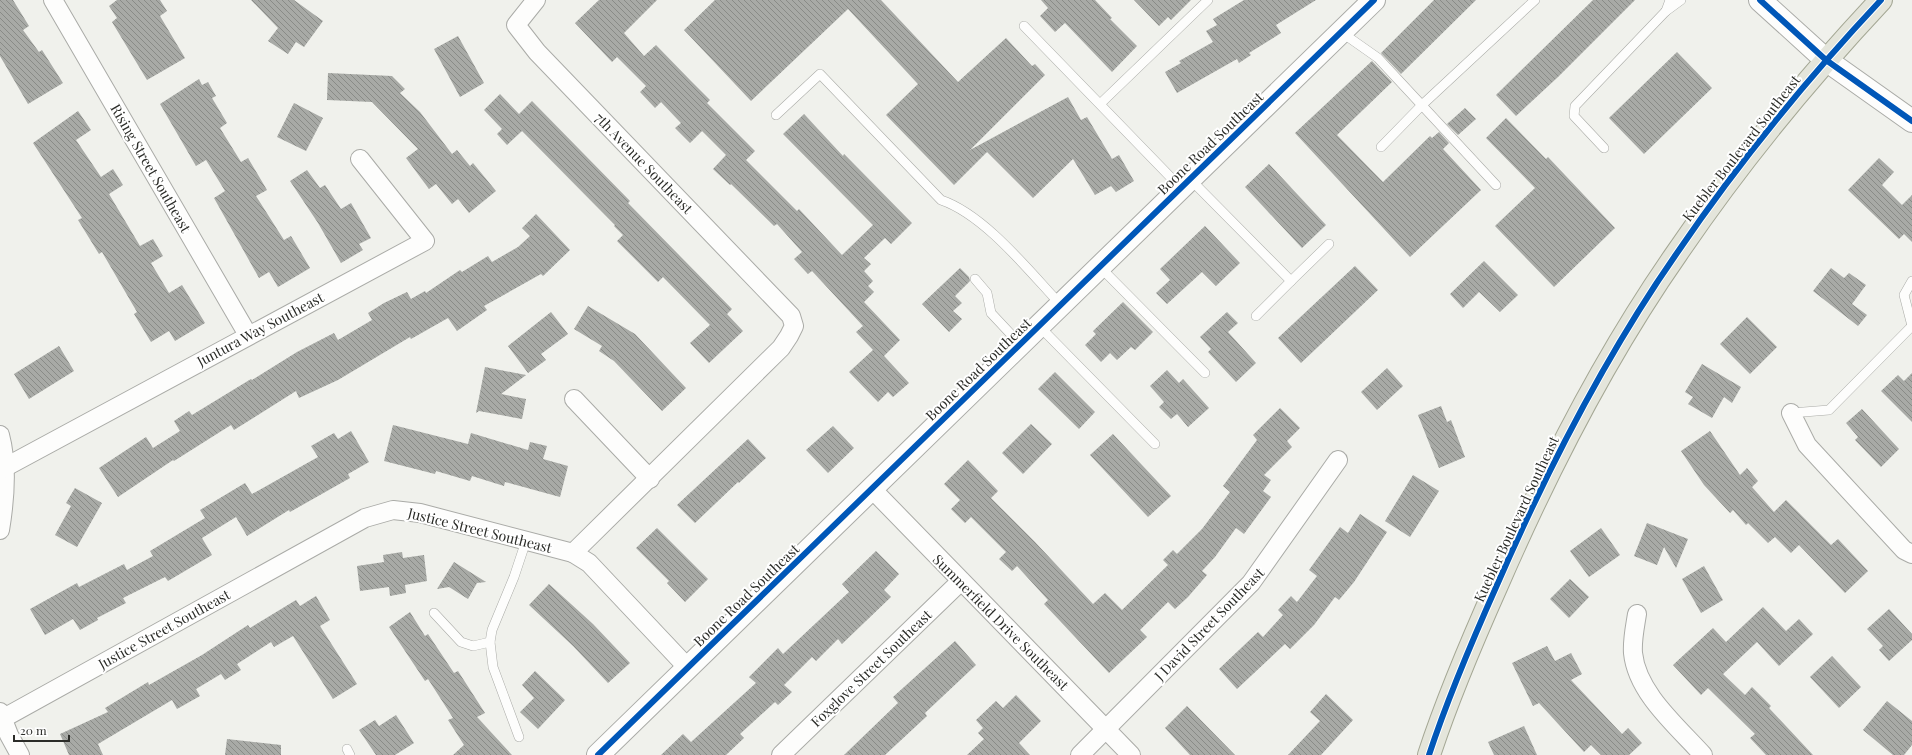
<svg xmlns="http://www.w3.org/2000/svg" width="1912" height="755" font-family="'Playfair Display',serif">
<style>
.building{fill:url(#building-back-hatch)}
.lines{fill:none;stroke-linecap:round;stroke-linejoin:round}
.service-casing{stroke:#aaaba7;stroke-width:10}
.minor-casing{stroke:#aaaba7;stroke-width:20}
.tertiary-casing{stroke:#aaaba7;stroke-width:24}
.secondary-casing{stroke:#aaaba7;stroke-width:24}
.primary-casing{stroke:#a4a794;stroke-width:24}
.service{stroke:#fdfdfc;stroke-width:9}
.minor{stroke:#fdfdfc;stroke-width:18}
.tertiary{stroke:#fdfdfc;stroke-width:22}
.secondary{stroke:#fdfdfc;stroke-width:22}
.primary{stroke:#e4e5db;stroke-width:22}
.cycleway-casing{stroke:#fff;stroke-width:8}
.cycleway{stroke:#0057b8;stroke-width:6}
.labels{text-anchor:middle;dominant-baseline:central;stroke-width:4;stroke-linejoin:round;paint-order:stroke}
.street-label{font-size:14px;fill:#2b2c28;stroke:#fff}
</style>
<defs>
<pattern id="building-back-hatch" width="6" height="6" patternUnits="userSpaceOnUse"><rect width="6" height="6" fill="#a8aaa6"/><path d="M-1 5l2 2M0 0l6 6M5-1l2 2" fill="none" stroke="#898b87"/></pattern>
</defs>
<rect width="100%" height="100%" fill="#f0f1ec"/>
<g class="building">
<polygon points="0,0 13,0 29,26 23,30 39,52 42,50 63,83 28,104 0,56"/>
<polygon points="117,0 160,0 167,11 160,16 185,58 147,80 112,22 117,18 109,6"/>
<polygon points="251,0 294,0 323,21 304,47 296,42 288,54 268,41 278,28"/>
<polygon points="599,0 657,0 624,33 644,56 656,45 691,81 710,100 707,103 755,151 746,160 797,211 799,209 842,255 873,225 783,134 804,114 843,156 844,154 912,223 891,244 885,238 864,258 871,264 864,271 873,281 868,286 874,292 864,302 900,340 884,356 909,383 893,397 888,392 878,402 849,372 873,350 856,332 863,326 812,271 808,274 794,259 802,252 777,224 774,226 731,184 730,185 713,169 726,155 702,131 690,143 675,128 681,123 661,102 655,108 640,92 646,86 617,57 612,62 575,23"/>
<polygon points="715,0 881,0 958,82 1006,38 1032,66 1035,64 1045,75 970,150 1068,97 1081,120 1087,117 1112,159 1119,155 1134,181 1116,192 1111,186 1095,195 1073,159 1033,198 987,152 954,185 886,115 918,84 848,9 751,101 684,30"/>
<polygon points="1041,0 1095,0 1112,18 1110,19 1137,46 1112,72 1065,23 1055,32 1040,16 1048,8"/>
<polygon points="1134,0 1191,0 1171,20 1168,17 1159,26"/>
<polygon points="1244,0 1316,0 1276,25 1281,33 1249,53 1251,55 1239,63 1237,59 1177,93 1165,72 1181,63 1179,61 1213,42 1206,31 1217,25 1213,19"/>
<polygon points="1434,0 1476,0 1401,74 1381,53"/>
<polygon points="1593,0 1635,0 1558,77 1516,116 1496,95"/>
<polygon points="458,36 484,83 460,97 434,49"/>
<polygon points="1677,52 1712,88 1644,154 1609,118"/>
<polygon points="1372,61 1392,82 1337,135 1383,182 1430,136 1432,138 1439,132 1449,143 1443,149 1481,190 1410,257 1295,133"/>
<polygon points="328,73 392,76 405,89 400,93 420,112 452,154 457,150 470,166 473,163 496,191 469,213 458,199 452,204 436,184 429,189 406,158 418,149 372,102 327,100"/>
<polygon points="199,79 202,85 208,82 216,96 212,98 227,123 220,128 241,162 248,158 267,190 256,196 284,240 291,236 310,268 278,287 269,272 259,278 214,198 225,191 206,160 196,166 160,104"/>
<polygon points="500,94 519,114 532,101 630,201 628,203 732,309 727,314 743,331 709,363 690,343 710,325 663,277 658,282 617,241 623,235 614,226 615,225 522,131 507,145 497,134 502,129 484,110"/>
<polygon points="294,103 323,118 306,151 277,137"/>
<polygon points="1465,108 1476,119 1458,135 1447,124"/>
<polygon points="78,111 91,130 76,140 101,177 113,169 123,185 109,194 140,246 153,239 163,256 151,263 169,293 182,285 205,323 175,341 169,331 151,342 134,314 137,312 102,252 99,254 78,220 82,218 33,143"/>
<polygon points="1506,118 1546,159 1548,157 1615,228 1554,287 1495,226 1535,188 1486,138"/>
<polygon points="1879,158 1894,172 1882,185 1902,205 1912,195 1912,242 1904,234 1899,239 1848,190"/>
<polygon points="1269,164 1326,225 1302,248 1245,187"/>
<polygon points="307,170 320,188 325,185 341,209 351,203 371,238 359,244 363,250 341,263 318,223 290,181"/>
<polygon points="536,214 570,250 543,276 541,274 484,306 487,310 457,331 448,318 411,339 410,337 338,380 299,398 296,391 234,430 231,425 174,461 173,460 118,497 99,468 146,437 153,448 180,431 174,421 189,411 192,415 251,379 252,380 297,352 334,333 338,340 372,320 368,313 384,303 407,292 411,299 425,291 426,293 460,270 462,272 488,256 492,262 518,247 530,236 522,228"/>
<polygon points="1205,226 1240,263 1216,286 1202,272 1167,304 1156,293 1170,280 1160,269"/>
<polygon points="1484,261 1518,295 1500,312 1479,292 1463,308 1450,294"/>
<polygon points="1355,266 1378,290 1301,363 1278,338"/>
<polygon points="960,268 969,277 970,281 955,296 962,303 953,311 962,319 949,332 922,304"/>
<polygon points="1831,268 1844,278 1849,273 1866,285 1852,304 1867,315 1858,326 1813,291"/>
<polygon points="1123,302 1153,332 1135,350 1131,347 1117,360 1110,353 1101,362 1085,345 1096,334 1093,331"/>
<polygon points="588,306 635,334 686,388 662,411 614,361 599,351 602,346 574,329"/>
<polygon points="551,312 568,334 541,354 546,360 528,373 508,346"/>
<polygon points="1227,312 1238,323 1228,332 1256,363 1236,382 1208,352 1211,349 1200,337"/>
<polygon points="1747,317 1777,347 1750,374 1720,344"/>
<polygon points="59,346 74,371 29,399 14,374"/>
<polygon points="1702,364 1741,387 1732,403 1724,397 1712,418 1688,404 1693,397 1685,392"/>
<polygon points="485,367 526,375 501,394 526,399 522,419 479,411 476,413"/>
<polygon points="1387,368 1403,386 1377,410 1361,392"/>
<polygon points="1167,370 1179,383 1183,379 1209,408 1188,427 1177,414 1171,419 1159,407 1164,402 1150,386"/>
<polygon points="1055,372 1095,412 1079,429 1038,389"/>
<polygon points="1912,373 1912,422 1881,391 1898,375 1904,381"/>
<polygon points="1441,406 1447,422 1451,420 1465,457 1439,468 1418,415"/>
<polygon points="1280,408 1300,428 1287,441 1292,447 1264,475 1271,480 1263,491 1271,497 1244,534 1236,528 1215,557 1202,571 1207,575 1188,597 1175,609 1168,602 1140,630 1147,637 1109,673 1044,604 1048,600 1017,566 1012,571 999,559 1006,552 971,517 965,523 951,509 960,500 944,484 968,460 998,491 991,498 1035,542 1093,604 1105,593 1122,610 1168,565 1163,560 1173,550 1177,554 1202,529 1230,492 1223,486 1257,440 1253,435"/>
<polygon points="1862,409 1899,449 1881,467 1855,440 1858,437 1846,423"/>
<polygon points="1031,424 1052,444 1023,474 1002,453"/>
<polygon points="393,425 468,444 471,433 528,450 530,442 547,446 543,459 568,466 560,497 505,482 504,486 472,476 470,481 436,471 435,474 384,461"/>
<polygon points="833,426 854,448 828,473 806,450"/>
<polygon points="351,431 369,462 348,474 350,478 290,512 289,510 247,536 236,517 202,538 212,555 168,581 165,577 123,598 126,603 97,618 98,620 80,630 73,619 45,635 30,609 77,583 79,587 124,564 127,570 153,556 150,551 205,518 200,510 245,483 252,494 318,457 311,446 334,433 338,439"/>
<polygon points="1710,431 1740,475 1747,468 1758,481 1752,487 1774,512 1786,500 1831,545 1838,539 1868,571 1845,593 1799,545 1791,553 1775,537 1768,543 1748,523 1746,525 1733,510 1730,513 1704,485 1681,451"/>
<polygon points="1113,434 1171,496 1148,517 1090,455"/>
<polygon points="748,439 766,458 739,483 738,482 695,523 677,505"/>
<polygon points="1413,475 1439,491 1410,537 1385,521"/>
<polygon points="75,488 102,503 77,547 55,535 71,506 66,503"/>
<polygon points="1360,514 1387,532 1354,582 1339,600 1335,597 1314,625 1290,649 1285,644 1237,689 1219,669 1258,632 1263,637 1283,615 1278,610 1291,596 1297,602 1317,576 1309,570 1340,527 1348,533"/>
<polygon points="1647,523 1688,539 1676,568 1664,547 1657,565 1634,556"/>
<polygon points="657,528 708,579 685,602 667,583 669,581 636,548"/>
<polygon points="1601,528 1620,555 1589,577 1570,551"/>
<polygon points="876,551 899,574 884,590 891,597 842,644 838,639 816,661 812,657 784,685 792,692 778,705 775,702 740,734 744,738 726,755 661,755 683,734 691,742 756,683 749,677 778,648 783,654 849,592 842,584"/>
<polygon points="402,552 403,558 424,555 427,581 405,585 406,593 390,596 389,587 360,591 357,566 384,562 383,555"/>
<polygon points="454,562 486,582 477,583 468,599 449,587 437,589"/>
<polygon points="1704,566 1723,600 1701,613 1682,579"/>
<polygon points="1570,579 1589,597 1569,618 1550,599"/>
<polygon points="549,584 593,624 630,663 608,683 573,646 529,605"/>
<polygon points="316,596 330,620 320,626 357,684 333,699 293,636 274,647 271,642 237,664 241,670 225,680 221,674 196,689 200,696 177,709 172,700 98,744 103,755 69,755 60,734 108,712 105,708 148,682 149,685 202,655 248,625 250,628 296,600 300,606"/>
<polygon points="1763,607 1786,631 1799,619 1813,634 1779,666 1757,642 1723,674 1745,695 1752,687 1771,706 1769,708 1813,755 1766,755 1750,738 1755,734 1708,688 1701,695 1673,665 1713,628 1726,642"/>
<polygon points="1889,609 1912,634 1912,640 1889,661 1879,650 1883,646 1867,629"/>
<polygon points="410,612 425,636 428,634 454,673 458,671 485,713 477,717 512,755 453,755 464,745 448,720 453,718 428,679 425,681 389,627"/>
<polygon points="955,641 976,665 925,713 927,716 885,755 844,755 898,703 893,697"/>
<polygon points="1547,646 1555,661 1571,653 1582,674 1571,680 1622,734 1628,728 1642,743 1629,755 1601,755 1591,745 1584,752 1539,703 1533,706 1512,663"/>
<polygon points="1832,656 1861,687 1839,708 1810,677"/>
<polygon points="535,671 565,700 538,729 520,712 534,698 522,685"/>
<polygon points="1326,694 1353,720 1321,755 1288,755 1320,721 1310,712"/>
<polygon points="1016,695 1041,721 1019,743 1030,755 967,755 984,739 978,733 983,728 976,720 996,701 1003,708"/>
<polygon points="1887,701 1912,721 1912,745 1904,755 1893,755 1863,730"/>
<polygon points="1187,706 1235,755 1190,755 1165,728"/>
<polygon points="396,715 414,743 395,755 376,755 359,730 375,720 379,726"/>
<polygon points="1524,726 1537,755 1494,755 1488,742"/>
<polygon points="227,739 281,745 281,755 225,755"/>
</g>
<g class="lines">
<defs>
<g id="service">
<polyline points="1670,0 1666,11 1681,0"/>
<polyline points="1024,26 1181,188"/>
<polyline points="1341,32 1378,58 1496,185"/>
<polyline points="1100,104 1208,0"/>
<path d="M776 115 820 74 941 200C985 215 1029 271 1061 305"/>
<polyline points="1381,147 1422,105 1535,0"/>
<polyline points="1604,148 1574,116 1575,106 1666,11"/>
<polyline points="1190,179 1291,281 1329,244"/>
<polyline points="1100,267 1205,373"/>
<polyline points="975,279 987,293 991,313 1020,344"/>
<polyline points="1256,316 1291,281"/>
<polyline points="1039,326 1155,444"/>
<polyline points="1912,326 1904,295 1912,281"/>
<polyline points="1791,413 1829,410 1912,326"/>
<polyline points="434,613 461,642 473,646 490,642"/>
<polyline points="519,737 493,667 490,642 492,630 514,577 526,541"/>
<polyline points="347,749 350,755"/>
</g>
<g id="minor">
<polyline points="53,0 248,335"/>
<polyline points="574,399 650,479"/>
<polyline points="1791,413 1807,445 1904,550 1912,554"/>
<path d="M0 435C8 465 5 500 0 530"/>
<polyline points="0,470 425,241 360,159"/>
<polyline points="872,489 1131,755"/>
<polyline points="573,553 589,563 688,668"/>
<path d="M1637 614C1635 627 1632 640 1633 653 1637 693 1677 726 1703 755"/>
<polyline points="0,712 9,735 20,755"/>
<polyline points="2,719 365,518 393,510 420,513 573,553 781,348 789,336 794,326 791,316 537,52 516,25 536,0"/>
<polyline points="781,755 961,581"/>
<polyline points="1080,755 1251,583 1338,460"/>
</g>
<polyline id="tertiary" points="598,755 1374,0"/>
<polyline id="secondary" points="1760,0 1826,60 1912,121"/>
<path id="primary" d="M1429 755C1448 697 1472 641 1497 585 1547 470 1605 356 1677 253 1738 163 1807 79 1881 0"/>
</defs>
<use href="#service" class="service-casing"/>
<use href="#minor" class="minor-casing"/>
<use href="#tertiary" class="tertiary-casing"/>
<use href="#secondary" class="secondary-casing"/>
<use href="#primary" class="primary-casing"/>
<use href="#service" class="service"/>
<use href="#minor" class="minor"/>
<use href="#tertiary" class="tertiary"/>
<use href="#secondary" class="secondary"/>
<use href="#primary" class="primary"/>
<defs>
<g id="cycleway">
<polyline points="1760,0 1826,60 1912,121"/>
<polyline points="598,755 1374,0"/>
<path d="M1429 755C1448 697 1472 641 1497 585 1547 470 1605 356 1677 253 1738 163 1807 79 1881 0"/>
</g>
</defs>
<use href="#cycleway" class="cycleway-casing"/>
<use href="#cycleway" class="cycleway"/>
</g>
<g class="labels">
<g class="street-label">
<text transform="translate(1210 143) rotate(-44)">Boone Road Southeast</text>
<text transform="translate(1741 148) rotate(-52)">Kuebler Boulevard Southeast</text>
<text transform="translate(644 163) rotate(46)">7th Avenue Southeast</text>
<text transform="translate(151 168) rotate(60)">Rising Street Southeast</text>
<text transform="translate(260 329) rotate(-28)">Juntura Way Southeast</text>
<text transform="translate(978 369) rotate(-44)">Boone Road Southeast</text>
<text transform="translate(1516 519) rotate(-65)">Kuebler Boulevard Southeast</text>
<text transform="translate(480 530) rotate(14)">Justice Street Southeast</text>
<text transform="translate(746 595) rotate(-44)">Boone Road Southeast</text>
<text transform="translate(1001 622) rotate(45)">Summerfield Drive Southeast</text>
<text transform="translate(1209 624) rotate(-46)">J David Street Southeast</text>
<text transform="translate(164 629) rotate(-29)">Justice Street Southeast</text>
<text transform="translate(871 668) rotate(-44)">Foxglove Street Southeast</text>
</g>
</g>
<path d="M14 735v6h55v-6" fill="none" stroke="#2b2c28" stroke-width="2"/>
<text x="20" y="735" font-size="12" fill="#2b2c28" stroke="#ffffff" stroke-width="3" paint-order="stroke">20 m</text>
</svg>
